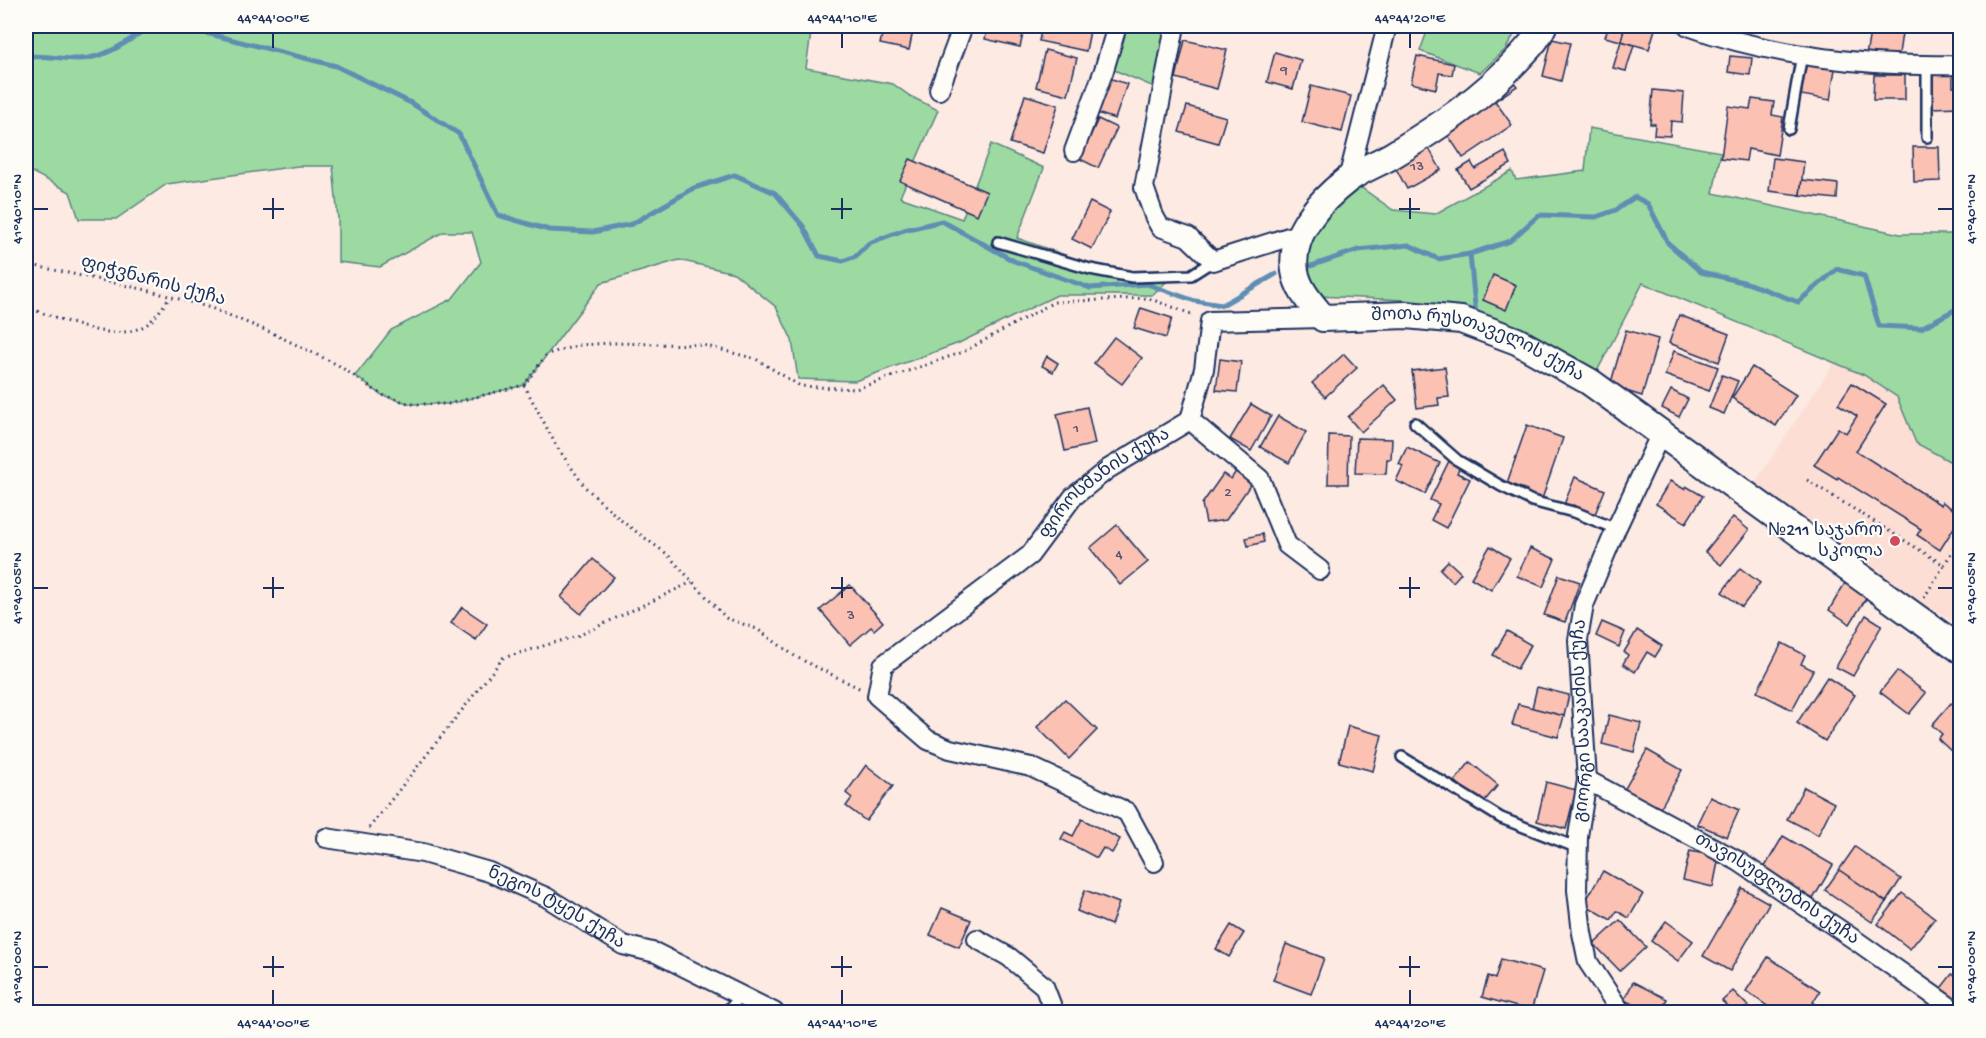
<svg xmlns="http://www.w3.org/2000/svg" width="1986" height="1038" font-family="'Gochi Hand','Noto Sans Georgian',sans-serif">
<style>
.built{fill:#fcded5}
.green{fill:#9cdaa2;stroke:#5c8480;stroke-width:1.5}
.lines{fill:none;stroke-linecap:round;stroke-linejoin:round}
.stream{stroke:#5e8eb3;stroke-width:5}
.building{fill:#fbc1b3;stroke:#1b2f5e;stroke-width:1.5}
.lane-casing{stroke:#1b2f5e;stroke-width:14}
.street-casing{stroke:#1b2f5e;stroke-width:22}
.secondary-casing{stroke:#1b2f5e;stroke-width:30}
.path{stroke:#1b2f5e;stroke-width:3;stroke-dasharray:1.5 4.5;stroke-linecap:butt}
.lane{stroke:#fdfcf7;stroke-width:9}
.street{stroke:#fdfcf7;stroke-width:18}
.secondary{stroke:#fdfcf7;stroke-width:26}
.ticks{fill:none;stroke:#1b2f5e;stroke-width:2}
.poi-dot{fill:#d1495b;stroke:#fdfcf7;stroke-width:2}
.labels{text-anchor:middle;dominant-baseline:central;stroke-width:4.5;stroke-linejoin:round;paint-order:stroke}
.number-label{font-size:15px;fill:#535473}
.street-label{font-size:18px;fill:#1b2f5e;stroke:#fdfcf7}
.poi-label{font-size:18px;fill:#1b2f5e;stroke:#fdfcf7;text-anchor:end}
.neatline{fill:none;stroke:#1b2f5e;stroke-width:2}
.ticks-label{font-size:15px;text-anchor:middle;fill:#1b2f5e}
</style>
<rect width="100%" height="100%" fill="#fceae3"/>
<filter id="ink" filterUnits="userSpaceOnUse"><feTurbulence type="fractalNoise" baseFrequency=".0167" numOctaves="2"/><feDisplacementMap in="SourceGraphic" scale="12" xChannelSelector="R" yChannelSelector="G"/><feConvolveMatrix kernelMatrix="1 2 1 2 8 2 1 2 1" color-interpolation-filters="sRGB"/></filter>
<g filter="url(#ink)">
<polygon class="built" points="1834,363 1864,375 1897,397 1916,443 1960,467 1960,625 1908,595 1752,487"/>
<g class="green">
<polygon points="26,26 812,26 806,68 893,84 910,96 938,110 900,197 962,219 991,144 1044,168 1017,238 1107,270 1143,274 1177,272 1152,295 1057,295 959,343 855,381 798,379 792,340 776,307 734,273 679,260 601,283 524,385 448,404 411,404 382,395 355,376 391,330 452,299 481,262 472,232 443,232 380,267 338,262 338,219 333,166 298,166 167,184 116,219 79,219 70,192 30,171 26,173"/>
<polygon points="1125,26 1169,26 1154,87 1112,69"/>
<polygon points="1429,26 1499,26 1517,30 1505,50 1480,73 1420,51"/>
<polygon points="1589,128 1721,152 1713,193 1900,234 1960,234 1960,467 1916,443 1897,397 1864,375 1643,283 1594,377 1465,316 1405,300 1317,296 1302,282 1305,231 1356,184 1393,210 1435,214 1512,171 1516,180 1585,171"/>
</g>
<g class="lines">
<g class="stream">
<polyline points="178,26 336,66 411,103 459,134 498,215 549,230 593,232 632,224 694,188 735,175 775,193 803,226 819,256 843,261 856,256 869,243 904,230 942,221 1014,261 1090,288 1147,284 1195,301 1222,305 1276,274"/>
<path d="M26 56C43 55 60 59 78 59 106 59 128 41 150 26"/>
<polyline points="1470,254 1476,316"/>
<polyline points="1305,268 1358,250 1409,245 1438,259 1470,254 1510,241 1539,215 1596,217 1616,210 1635,197 1648,204 1668,243 1701,272 1747,283 1798,302 1837,269 1864,276 1879,326 1921,328 1960,307"/>
</g>
</g>
<g class="building">
<polygon points="884,26 914,26 909,50 880,44"/>
<polygon points="988,26 1025,26 1020,47 985,39"/>
<polygon points="1042,26 1091,26 1086,51 1039,41"/>
<polygon points="1609,26 1625,26 1621,41 1605,37"/>
<polygon points="1625,26 1656,26 1649,49 1621,41"/>
<polygon points="1871,26 1903,26 1898,61 1866,56"/>
<polygon points="1552,39 1570,43 1561,81 1543,76"/>
<polygon points="1185,40 1227,50 1217,89 1176,78"/>
<polygon points="1621,41 1634,45 1626,71 1613,68"/>
<polygon points="1045,50 1077,58 1068,95 1036,87"/>
<polygon points="1275,52 1301,60 1293,89 1267,82"/>
<polygon points="1417,56 1454,64 1452,75 1439,73 1436,89 1411,83"/>
<polygon points="1730,56 1752,58 1750,75 1728,72"/>
<polygon points="1806,65 1835,69 1830,100 1801,95"/>
<polygon points="1931,72 1953,72 1953,87 1960,87 1960,107 1931,108"/>
<polygon points="1874,75 1905,75 1905,100 1873,100"/>
<polygon points="1109,78 1127,84 1115,119 1097,113"/>
<polygon points="1510,78 1517,86 1495,101 1512,125 1463,158 1445,131"/>
<polygon points="1311,86 1351,96 1342,132 1302,122"/>
<polygon points="1653,90 1684,93 1682,122 1671,121 1670,136 1654,135 1655,124 1650,124"/>
<polygon points="1025,95 1058,105 1043,153 1010,143"/>
<polygon points="1752,99 1774,102 1772,115 1783,117 1777,155 1748,149 1746,161 1721,158 1728,106 1750,109"/>
<polygon points="1187,106 1226,117 1218,143 1179,132"/>
<polygon points="1098,119 1117,128 1098,168 1080,159"/>
<polygon points="1427,145 1441,170 1407,189 1393,163"/>
<polygon points="1913,147 1939,147 1940,181 1914,182"/>
<polygon points="1505,152 1511,164 1469,188 1458,170 1471,162 1475,169"/>
<polygon points="1773,158 1804,162 1800,195 1769,191"/>
<polygon points="910,159 987,192 977,215 900,181"/>
<polygon points="1802,180 1838,184 1837,199 1800,195"/>
<polygon points="1090,202 1110,212 1092,249 1072,239"/>
<polygon points="1493,275 1516,285 1506,310 1483,300"/>
<polygon points="1141,308 1172,318 1166,338 1134,328"/>
<polygon points="1679,315 1729,334 1719,362 1669,343"/>
<polygon points="1626,330 1658,339 1642,396 1610,386"/>
<polygon points="1114,337 1142,358 1122,384 1094,363"/>
<polygon points="1674,351 1718,367 1709,391 1665,375"/>
<polygon points="1344,354 1357,368 1325,397 1312,383"/>
<polygon points="1047,356 1058,363 1053,372 1042,366"/>
<polygon points="1220,359 1241,362 1237,392 1216,390"/>
<polygon points="1445,367 1449,397 1438,398 1439,405 1417,408 1412,371"/>
<polygon points="1752,367 1796,395 1776,426 1732,398"/>
<polygon points="1722,375 1738,381 1724,414 1709,408"/>
<polygon points="1852,383 1886,404 1856,451 1941,505 1942,502 1960,514 1960,518 1940,550 1917,535 1921,529 1838,477 1837,479 1814,465 1838,428 1846,433 1857,416 1838,404"/>
<polygon points="1384,385 1397,400 1361,432 1348,417"/>
<polygon points="1671,390 1688,399 1679,417 1662,408"/>
<polygon points="1251,404 1271,416 1251,451 1230,439"/>
<polygon points="1087,407 1095,444 1065,451 1057,414"/>
<polygon points="1278,416 1306,432 1289,463 1260,447"/>
<polygon points="1527,425 1563,438 1542,499 1526,494 1527,490 1507,483"/>
<polygon points="1329,435 1349,436 1348,484 1328,484"/>
<polygon points="1357,438 1392,439 1391,459 1387,459 1386,474 1355,473"/>
<polygon points="1407,447 1440,463 1425,494 1396,481 1403,466 1399,464"/>
<polygon points="1449,461 1460,466 1457,473 1470,479 1446,528 1431,520 1439,504 1430,500"/>
<polygon points="1237,470 1253,481 1226,520 1206,523 1202,504 1223,474 1231,479"/>
<polygon points="1575,477 1605,490 1595,514 1573,505 1571,510 1563,507"/>
<polygon points="1670,481 1684,489 1686,486 1703,496 1686,523 1656,504"/>
<polygon points="1733,517 1749,530 1721,565 1705,552"/>
<polygon points="1117,525 1148,562 1120,585 1090,548"/>
<polygon points="1262,534 1264,542 1248,546 1246,538"/>
<polygon points="1490,546 1510,558 1491,590 1471,578"/>
<polygon points="1530,548 1555,559 1543,587 1517,576"/>
<polygon points="593,559 614,577 581,614 561,597"/>
<polygon points="1448,561 1461,573 1453,582 1440,569"/>
<polygon points="1740,568 1760,583 1742,607 1722,592"/>
<polygon points="1559,575 1580,582 1565,622 1544,615"/>
<polygon points="1845,583 1867,597 1850,624 1829,610"/>
<polygon points="850,585 883,622 874,630 871,627 850,645 820,610"/>
<polygon points="462,607 487,624 476,640 451,623"/>
<polygon points="1866,615 1882,625 1853,676 1836,667"/>
<polygon points="1602,622 1625,632 1619,647 1596,636"/>
<polygon points="1637,630 1662,646 1655,657 1647,652 1635,672 1623,664 1628,655 1624,652"/>
<polygon points="1507,631 1531,645 1517,669 1493,655"/>
<polygon points="1782,643 1805,655 1801,664 1813,670 1792,710 1757,692"/>
<polygon points="1897,671 1926,693 1909,714 1880,692"/>
<polygon points="1827,677 1855,695 1825,741 1797,723"/>
<polygon points="1537,687 1569,695 1564,716 1532,708"/>
<polygon points="1065,699 1097,730 1069,759 1037,727"/>
<polygon points="1951,703 1960,711 1960,742 1952,752 1938,739 1942,734 1932,725"/>
<polygon points="1518,704 1564,716 1558,737 1512,725"/>
<polygon points="1609,715 1641,723 1634,752 1602,744"/>
<polygon points="1348,726 1382,735 1373,771 1339,762"/>
<polygon points="1647,750 1682,770 1658,812 1623,792"/>
<polygon points="1470,762 1498,785 1482,804 1455,781"/>
<polygon points="866,765 893,786 866,821 846,806 852,798 846,793"/>
<polygon points="1546,782 1576,790 1566,829 1537,821"/>
<polygon points="1804,787 1834,803 1818,835 1787,819"/>
<polygon points="1710,797 1739,810 1727,837 1697,824"/>
<polygon points="1082,819 1120,839 1112,853 1103,848 1097,858 1061,839 1065,832 1073,836"/>
<polygon points="1783,836 1833,865 1813,899 1763,870"/>
<polygon points="1855,847 1901,879 1886,902 1839,870"/>
<polygon points="1690,851 1719,857 1713,887 1683,880"/>
<polygon points="1839,870 1886,902 1872,922 1825,890"/>
<polygon points="1603,871 1643,894 1629,918 1617,911 1611,920 1584,904"/>
<polygon points="1742,888 1769,903 1730,971 1703,956"/>
<polygon points="1085,890 1119,903 1111,925 1077,911"/>
<polygon points="1902,893 1935,918 1910,949 1878,924"/>
<polygon points="942,908 971,920 959,947 930,935"/>
<polygon points="1620,920 1646,947 1620,971 1594,944"/>
<polygon points="1666,921 1693,941 1678,961 1651,941"/>
<polygon points="1231,925 1244,933 1229,957 1216,949"/>
<polygon points="1286,944 1324,958 1311,994 1273,980"/>
<polygon points="1768,957 1820,991 1813,1002 1827,1012 1776,1012 1746,991"/>
<polygon points="1501,959 1543,971 1531,1011 1482,997 1488,976 1495,979"/>
<polygon points="1952,974 1960,980 1960,996 1954,1004 1938,992"/>
<polygon points="1633,982 1667,999 1660,1012 1633,1012 1629,1011 1633,1004 1624,1000"/>
<polygon points="1733,991 1748,1006 1742,1012 1733,1012 1722,1001"/>
</g>
<g class="lines">
<defs>
<g id="lane">
<polyline points="1927,66 1927,137"/>
<polyline points="1789,129 1802,54"/>
<polyline points="998,242 1090,269 1132,277 1191,275 1213,261"/>
<polyline points="1415,423 1457,460 1501,486 1532,501 1577,513 1616,529"/>
<polyline points="1402,757 1501,818 1578,848"/>
<polyline points="726,1012 741,996"/>
</g>
<g id="street">
<polyline points="1175,26 1144,187 1154,216 1160,227 1188,237 1213,261 1301,233"/>
<path d="M1688 26C1773 57 1871 67 1960 65"/>
<polyline points="939,90 963,26"/>
<polyline points="1074,151 1104,70 1117,26"/>
<polyline points="1348,179 1387,26"/>
<polyline points="1190,420 1260,479 1287,545 1320,570"/>
<path id="s1" d="M1587 780 1738 861 1858 942 1957 1012"/>
<path id="s2" d="M326 838 423 853 489 872 546 897 623 945 656 953 774 1012"/>
<path id="s3" d="M1154 862 1127 812 1031 767 950 749 928 740 877 696 883 665 1030 555 1073 497 1108 469 1190 420 1204 369 1210 321 1323 318"/>
<polyline points="977,939 1009,957 1044,986 1054,1012"/>
<path id="s4" d="M1621 1012 1588 962 1582 933 1577 890 1578 836 1587 780 1578 640 1584 605 1616 529 1661 433"/>
</g>
<g id="secondary">
<path id="s5" d="M1543 26C1538 39 1528 48 1519 58 1483 98 1437 128 1391 156 1377 164 1360 170 1347 180 1320 201 1289 234 1295 271 1298 290 1312 304 1323 318L1406 315 1461 320 1517 341 1590 382 1960 649"/>
</g>
</defs>
<use href="#lane" class="lane-casing"/>
<use href="#street" class="street-casing"/>
<use href="#secondary" class="secondary-casing"/>
<g class="path">
<polyline points="26,264 147,290 211,308 270,332 338,365 382,395 411,404 448,404 524,385 547,354 580,345 612,343 703,345 756,359 800,386 856,389 963,352 1054,302 1148,298 1194,315"/>
<path d="M26 308C63 317 109 346 146 325 155 319 163 306 170 297"/>
<polyline points="524,385 557,447 585,487 623,522 667,554 726,618 757,629 796,657 861,689"/>
<polyline points="1807,480 1944,565 1924,598"/>
<polyline points="1944,565 1960,539"/>
<polyline points="369,828 503,658 580,635 692,582"/>
</g>
<use href="#lane" class="lane"/>
<use href="#street" class="street"/>
<use href="#secondary" class="secondary"/>
</g>
</g>
<path class="ticks" d="M273 33V48M842 33V48M1410 33V48M273 198V219M842 198V219M1410 198V219M33 209H48M263 209H284M831 209H852M1399 209H1420M1938 209H1953M273 577V598M842 577V598M1410 577V598M33 588H48M263 588H284M831 588H852M1399 588H1420M1938 588H1953M273 956V977M842 956V977M1410 956V977M33 967H48M263 967H284M831 967H852M1399 967H1420M1938 967H1953M273 990V1005M842 990V1005M1410 990V1005"/>
<circle class="poi-dot" cx="1895" cy="541" r="6"/>
<g class="labels">
<g class="number-label">
<text x="1284" y="71">9</text>
<text x="1417" y="167">13</text>
<text x="1076" y="429">1</text>
<text x="1228" y="493">2</text>
<text x="1119" y="555">4</text>
<text x="851" y="616">3</text>
</g>
<g class="street-label">
<text transform="translate(153 282) rotate(15)">ფიჭვნარის ქუჩა</text>
<text stroke="none"><textPath href="#s5" startOffset="578">შოთა რუსთაველის ქუჩა</textPath></text>
<text stroke="none"><textPath href="#s3" startOffset="657">ფიროსმანის ქუჩა</textPath></text>
<text stroke="none"><textPath href="#s4" startOffset="303">გიორგი სააკაძის ქუჩა</textPath></text>
<text stroke="none"><textPath href="#s1" startOffset="219">თავისუფლების ქუჩა</textPath></text>
<text stroke="none"><textPath href="#s2" startOffset="243">ნეგოს ტყეს ქუჩა</textPath></text>
</g>
<g class="poi-label">
<text x="1883" y="531">№211 საჯარო<tspan x="1883" dy="21">სკოლა</tspan></text>
</g>
</g>
<rect width="1986" height="1038" fill="none" stroke="#fdfcf7" stroke-width="66"/>
<rect x="33" y="33" width="1920" height="972" class="neatline"/>
<g class="ticks-label">
<text x="273" y="22">44°44'00"E</text>
<text x="842" y="22">44°44'10"E</text>
<text x="1410" y="22">44°44'20"E</text>
<text transform="translate(16 209) rotate(-90)" y="5">41°40'10"N</text>
<text transform="translate(1970 209) rotate(-90)" y="5">41°40'10"N</text>
<text transform="translate(16 588) rotate(-90)" y="5">41°40'05"N</text>
<text transform="translate(1970 588) rotate(-90)" y="5">41°40'05"N</text>
<text transform="translate(16 967) rotate(-90)" y="5">41°40'00"N</text>
<text transform="translate(1970 967) rotate(-90)" y="5">41°40'00"N</text>
<text x="273" y="1027">44°44'00"E</text>
<text x="842" y="1027">44°44'10"E</text>
<text x="1410" y="1027">44°44'20"E</text>
</g>
</svg>
